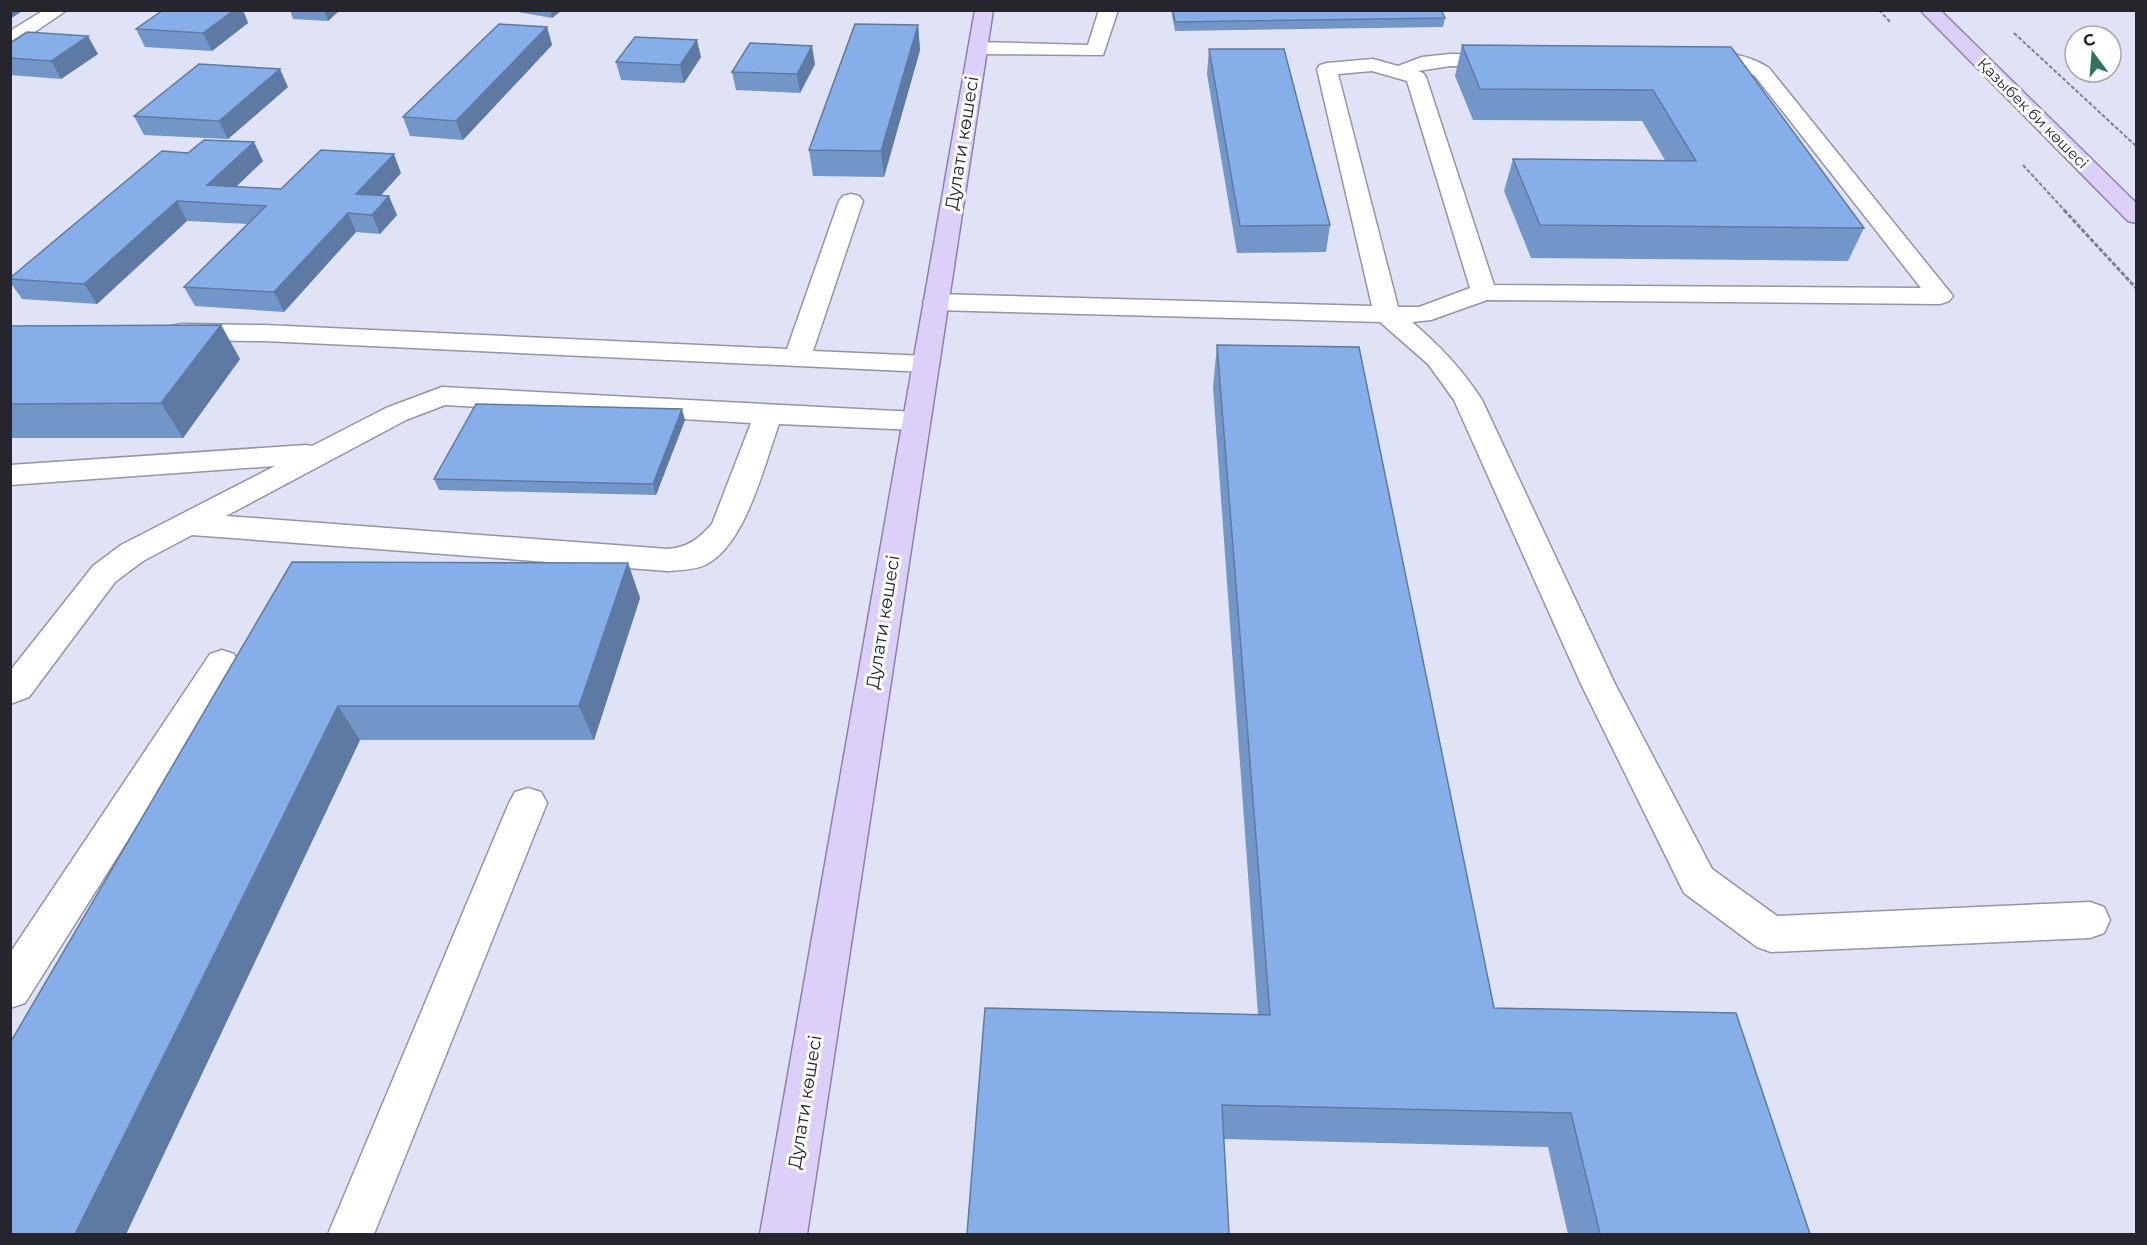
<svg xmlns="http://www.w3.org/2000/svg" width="2147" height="1245" font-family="Montserrat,sans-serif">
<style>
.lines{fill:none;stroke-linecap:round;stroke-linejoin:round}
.minor-casing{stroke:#9295a6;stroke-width:3}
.major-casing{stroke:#8d80af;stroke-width:3}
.path-far1{stroke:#7e808c;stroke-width:2;stroke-dasharray:4 2;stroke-linecap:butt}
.path{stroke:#7e808c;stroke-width:3;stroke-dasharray:4.5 2;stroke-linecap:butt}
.minor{fill:#fff;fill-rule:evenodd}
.major{fill:#dcd0f9;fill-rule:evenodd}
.wall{fill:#7396c8}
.shaded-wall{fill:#5e7aa3}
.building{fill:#86afe9;stroke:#5e7aa3;stroke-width:1.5}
.labels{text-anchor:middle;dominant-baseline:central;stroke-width:6;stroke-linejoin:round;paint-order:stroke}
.far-street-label{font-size:15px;fill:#25262d;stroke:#fff}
.street-label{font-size:18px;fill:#25262d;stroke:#fff}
</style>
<rect width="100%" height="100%" fill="#e0e3f6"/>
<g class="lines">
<defs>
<g id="minor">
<polygon points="44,10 67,10 17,44 10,46 10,31"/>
<polygon points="1099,10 1118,10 1103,55 978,54 971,52 968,48 971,44 978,42 1088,45"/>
<path d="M1450 54 1503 55 1510 57 1513 61 1510 65 1503 67 1450 66 1418 71 1423 73 1426 77 1494 285 1921 288 1755 76C1731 60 1714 70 1689 64L1686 60 1689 56C1715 49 1747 53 1769 68L1953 296 1949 301 1940 304 1487 300 1431 320 1412 322C1440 346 1462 369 1482 400L1615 684 1712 869 1777 916 2090 902 2104 907 2110 920 2104 933 2090 938 1771 952 1757 947 1684 893 1581 684 1454 400 1428 364 1380 322 936 310 927 307 923 302 927 297 936 294 1372 306 1317 69 1320 65 1327 63 1373 59 1398 66 1422 57ZM1372 71 1407 81 1470 288 1419 307H1398L1338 74Z"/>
<polygon points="851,194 859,196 863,201 813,351 926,356 936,358 939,364 936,370 926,372 264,341 181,340 172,338 168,332 172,326 181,324 264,325 787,349 839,201 843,196"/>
<path d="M442 387 916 412 926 415 930 421 926 427 916 430 779 424C764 465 746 545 705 565 694 570 680 570 668 571L192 535 143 561 115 582 29 697 10 704V671L93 566 121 545 275 466 10 485V465L306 445 312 446 386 408ZM445 405 751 423 712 524C698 539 689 547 668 549L226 516 406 420Z"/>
<polygon points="222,650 234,654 239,663 234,672 25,1003 10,1008 10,953 210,654"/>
<polygon points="528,788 541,792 547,803 374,1234 328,1234 509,803 515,792"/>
</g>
<g id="major">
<polygon points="975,10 993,10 807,1234 760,1234"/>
<polygon points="1920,10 1940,10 2136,203 2136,223 2128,221"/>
</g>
</defs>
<use href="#minor" class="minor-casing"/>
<use href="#major" class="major-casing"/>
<g class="path-far1">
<polyline points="1879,10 1891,23"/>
<polyline points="2014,33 2136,146"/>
<polyline points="2023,165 2066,212"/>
</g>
<polyline class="path" points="2064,210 2136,288"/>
<use href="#minor" class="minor"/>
<use href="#major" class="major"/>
</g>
<g class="wall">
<polygon points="163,10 243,10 248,23 212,51 145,47 136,29"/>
<polygon points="290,10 340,10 328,21 293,19"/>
<polygon points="507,10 562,10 552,18"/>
<polygon points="1171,10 1441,10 1445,18 1443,27 1175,31"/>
<polygon points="918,25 920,50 884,177 813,176 809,150"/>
<polygon points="547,27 552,45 463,140 410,136 403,117"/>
<polygon points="10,43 98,54 61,79 10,75"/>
<polygon points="1462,45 1731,47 1864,228 1848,261 1531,258 1504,191 1513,159 1665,160 1642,121 1473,120 1455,76"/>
<polygon points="1209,49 1330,225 1326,252 1237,253 1207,74"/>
<polygon points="701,57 684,83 621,80 616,62"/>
<polygon points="815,64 800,93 736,90 732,72"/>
<polygon points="288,87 228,139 144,135 134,116"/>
<polygon points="263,161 236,187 281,189 401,173 381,195 397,215 380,234 356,232 284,312 195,306 184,287 248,224 187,221 97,304 22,299 10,282 10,278"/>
<polygon points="221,325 240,359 183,438 10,438 10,326"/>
<polygon points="1217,345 1494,1008 1810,1234 1568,1234 1548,1147 1224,1139 967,1234 1258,1014 1213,387"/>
<polygon points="685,420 656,495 439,490 434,479"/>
<polygon points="292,562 628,563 640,598 594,740 360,740 126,1234 10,1234"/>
</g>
<g class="shaded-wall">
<polygon points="10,10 24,10 10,19"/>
<polygon points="234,10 243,10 248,23 212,51 203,33"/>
<polygon points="324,10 340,10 328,21"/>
<polygon points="550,10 562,10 552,18"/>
<polygon points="918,25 920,50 884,177 881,151"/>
<polygon points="547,27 552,45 463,140 456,121"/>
<polygon points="88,36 98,54 61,79 51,61"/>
<polygon points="697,40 701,57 684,83 680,65"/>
<polygon points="812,46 815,64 800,93 797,74"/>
<polygon points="280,69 288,87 228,139 219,121"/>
<polygon points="254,142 263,161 217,204 207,185"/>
<polygon points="394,154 401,173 365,213 356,194"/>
<polygon points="389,196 397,215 380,234 372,215"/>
<polygon points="177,201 187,221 97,304 84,284"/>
<polygon points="348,213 356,232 284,312 274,292"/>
<polygon points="221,325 240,359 183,438 161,403"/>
<polygon points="682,409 685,420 656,495 653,484"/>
<polygon points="628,563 640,598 594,740 579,706"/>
<polygon points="338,706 360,740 126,1234 75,1234"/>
</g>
<g class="building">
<polygon points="163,10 234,10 203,33 136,29"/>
<polygon points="1173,10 1441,10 1445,18 1175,22"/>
<polygon points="499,24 547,27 456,121 403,117"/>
<polygon points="855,24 918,25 881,151 809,150"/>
<polygon points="27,32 88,36 51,61 10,58 10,43"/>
<polygon points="635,37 697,40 680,65 616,62"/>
<polygon points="750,43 812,46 797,74 732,72"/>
<polygon points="1462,45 1731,47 1864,228 1540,225 1513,159 1696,161 1653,90 1480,89"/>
<polygon points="1209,49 1284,49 1330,225 1240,226"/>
<polygon points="199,64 280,69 219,121 134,116"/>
<polygon points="204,140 254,142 207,185 281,189 321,150 394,154 356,194 389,196 372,215 348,213 274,292 184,287 266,206 177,201 84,284 10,279 10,278 162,151 188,153"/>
<polygon points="221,325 161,403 10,404 10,326"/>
<polygon points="1217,345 1359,347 1494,1008 1736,1013 1810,1234 1600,1234 1571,1113 1222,1105 1229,1234 967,1234 985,1008 1270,1015"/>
<polygon points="476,404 682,409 653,484 434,479"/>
<polygon points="292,562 628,563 579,706 338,706 75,1234 10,1234 10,1043"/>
</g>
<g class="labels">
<g class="far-street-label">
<text transform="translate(2033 113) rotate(45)">Қазыбек би көшесі</text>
</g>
<g class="street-label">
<text transform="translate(962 143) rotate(-81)">Дулати көшесі</text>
<text transform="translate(883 622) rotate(-81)">Дулати көшесі</text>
<text transform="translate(805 1102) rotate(-81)">Дулати көшесі</text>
</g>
</g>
<rect width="2147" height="1245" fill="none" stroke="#25262d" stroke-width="24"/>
<g transform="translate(2093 54) rotate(344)"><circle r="28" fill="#ffffff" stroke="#a8a8ab" stroke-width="1.5"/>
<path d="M0-4.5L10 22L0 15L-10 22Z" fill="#317362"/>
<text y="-9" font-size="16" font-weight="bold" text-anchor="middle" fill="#25262d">С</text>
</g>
</svg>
